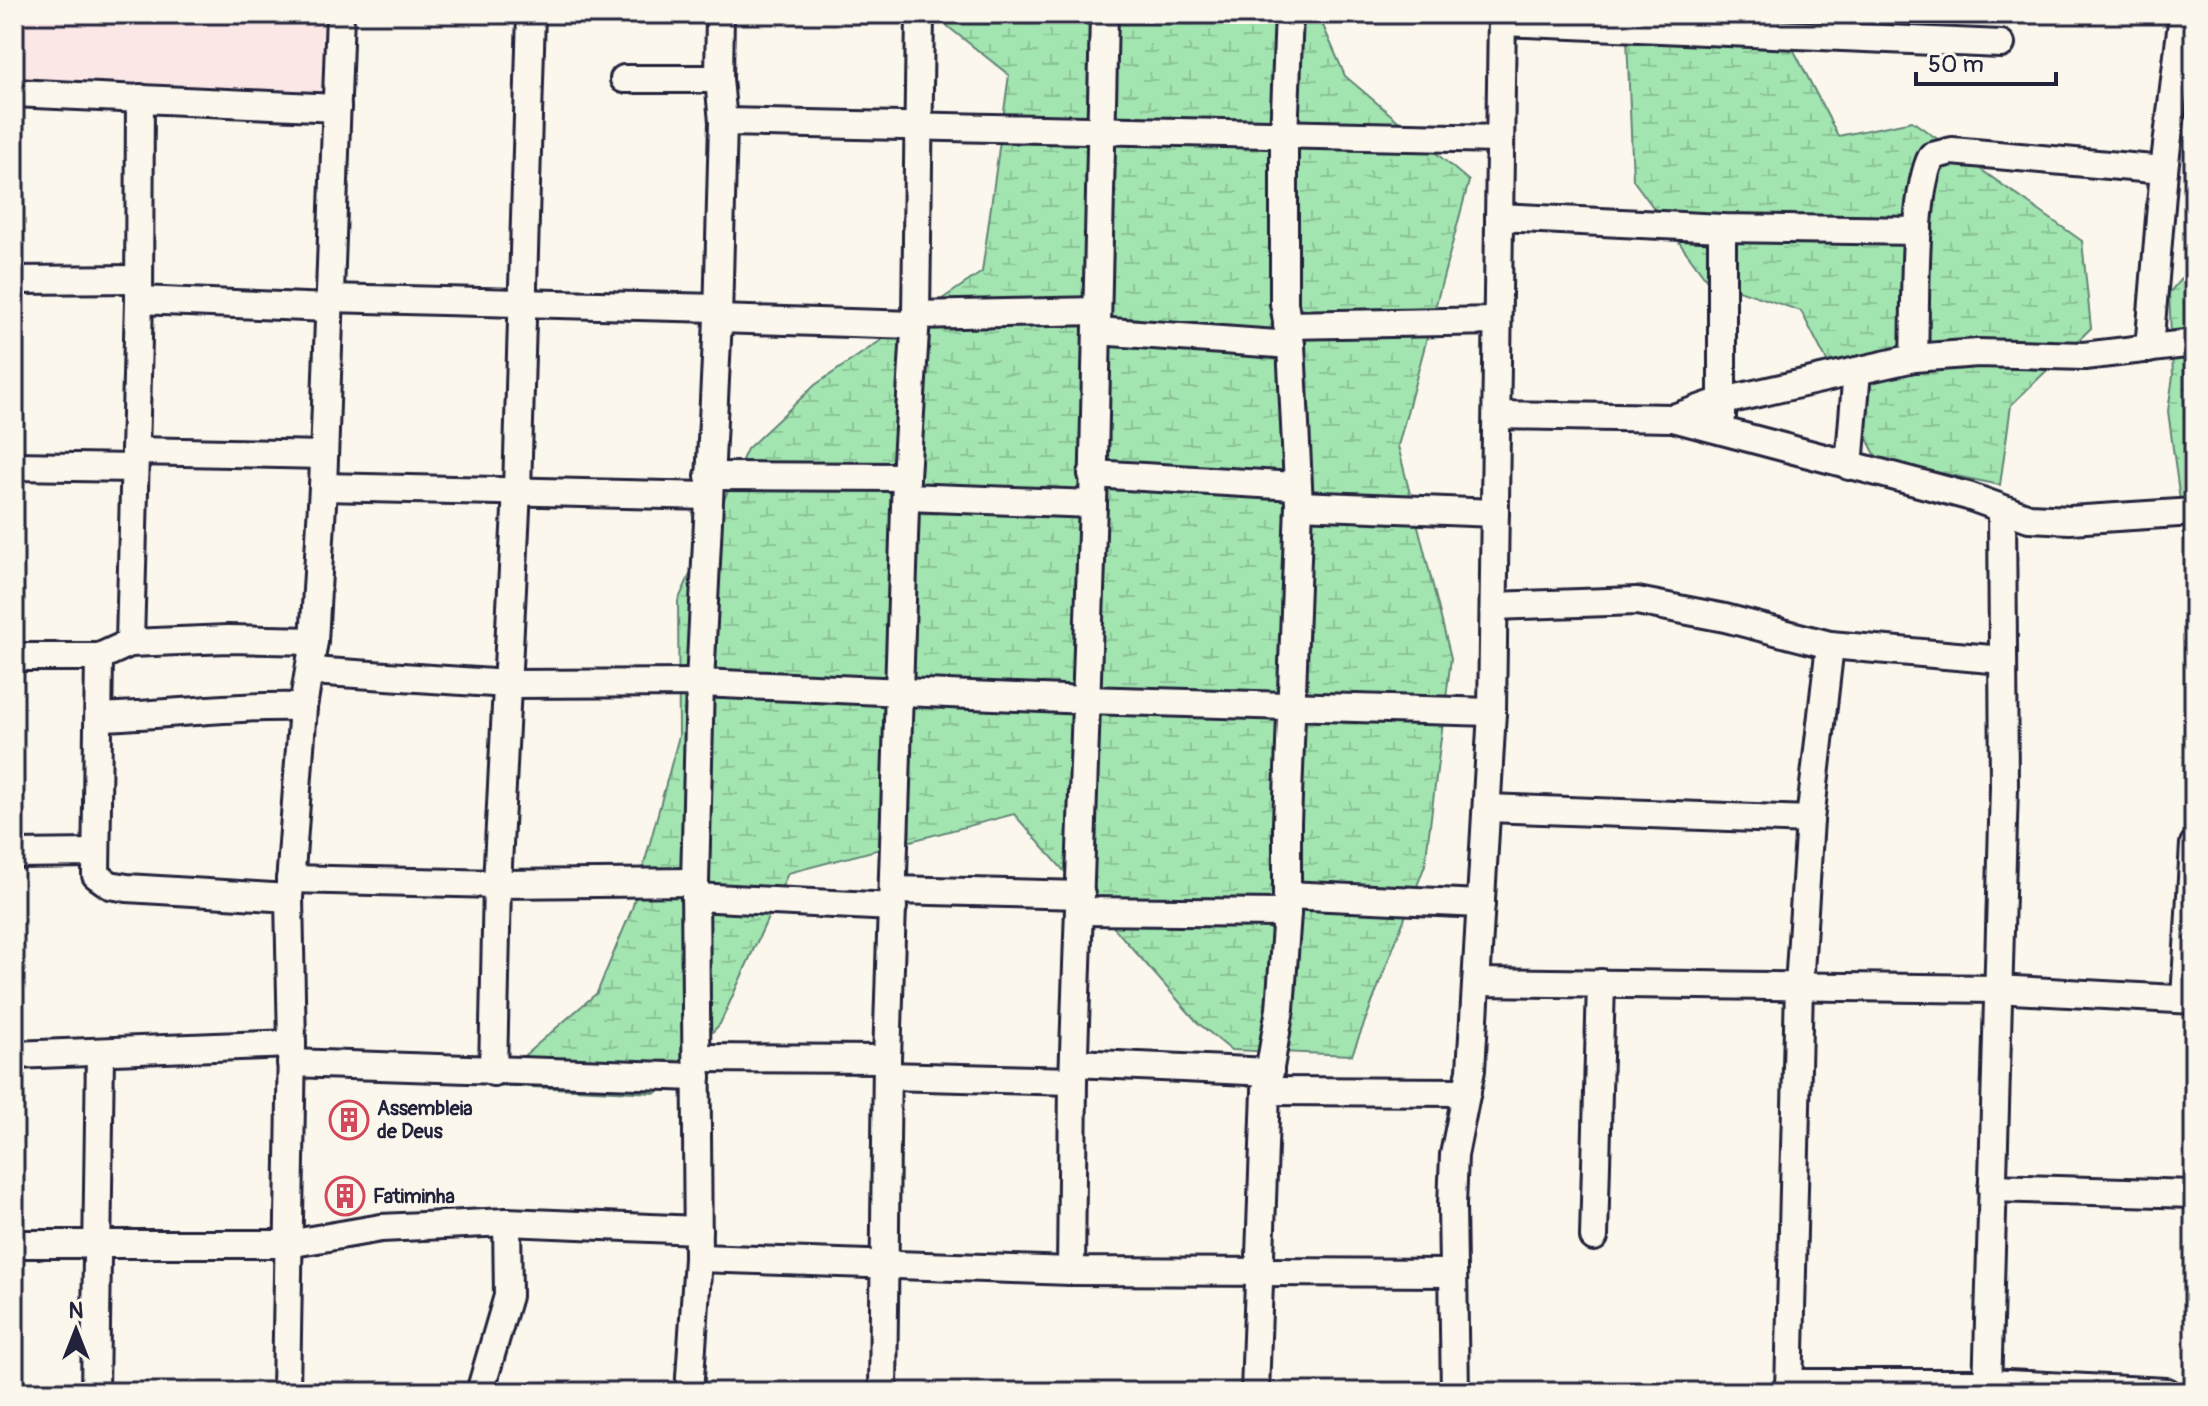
<svg xmlns="http://www.w3.org/2000/svg" width="2208" height="1406" font-family="Pangolin,sans-serif">
<style>
.built{fill:#fbe7e6}
.wetland{fill:url(#wetland-marsh);stroke:#628476;stroke-width:2}
.lines{fill:none;stroke-linecap:round;stroke-linejoin:round}
.minor-casing{stroke:#22223b;stroke-width:32}
.minor{stroke:#fbf7ec;stroke-width:26}
.labels{text-anchor:middle;dominant-baseline:central;stroke-width:7;stroke-linejoin:round;paint-order:stroke}
.poi-label{font-size:20px;font-weight:bold;fill:#22223b;stroke:#fbf7ec;text-anchor:start}
</style>
<defs>
<pattern id="wetland-marsh" width="20" height="14" patternUnits="userSpaceOnUse" patternTransform="scale(2)"><rect width="20" height="14" fill="#a2e5b0"/><path d="M1 5h8M5 5V1M11 12h8M15 12V8" fill="none" stroke="#8bc498"/></pattern>
</defs>
<rect width="100%" height="100%" fill="#fbf7ec"/>
<filter id="ink" filterUnits="userSpaceOnUse"><feTurbulence type="fractalNoise" baseFrequency=".0125" numOctaves="2"/><feDisplacementMap in="SourceGraphic" scale="16" xChannelSelector="R" yChannelSelector="G"/><feConvolveMatrix kernelMatrix="1 2 1 2 8 2 1 2 1" color-interpolation-filters="sRGB"/></filter>
<g filter="url(#ink)">
<polygon class="built" points="14,14 331,14 328,94 14,82"/>
<g class="wetland">
<polygon points="932,14 1318,14 1345,76 1469,181 1398,446 1451,658 1425,865 1352,1055 1231,1050 1198,1023 1014,814 788,873 720,1024 656,1093 490,1085 597,993 632,909 679,736 678,601 747,449 815,385 982,272 1009,75"/>
<polygon points="1626,14 1787,14 1786,35 1838,136 1912,121 2082,241 2091,328 2011,405 2000,485 1878,460 1801,311 1706,279 1633,180"/>
<polygon points="2194,263 2194,605 2168,411 2173,376 2169,293"/>
</g>
<g class="lines">
<defs>
<g id="minor">
<polyline points="1502,22 2001,44"/>
<polyline points="624,79 719,79"/>
<polyline points="14,93 337,108"/>
<polyline points="723,122 1500,139"/>
<polyline points="1499,217 1722,228 1918,231"/>
<polyline points="14,280 139,279"/>
<polyline points="329,298 717,308"/>
<polyline points="139,300 329,308"/>
<polyline points="916,315 1097,311"/>
<polyline points="718,319 915,325"/>
<polyline points="1287,325 1497,321"/>
<polyline points="1097,331 1291,345"/>
<polyline points="2149,349 2164,170 2183,14"/>
<path d="M1914 358C1916 311 1912 193 1932 156L1952 151 2164 170"/>
<polyline points="1497,415 1673,418 1719,402 1914,358 1978,353 2084,356 2194,343"/>
<polyline points="1722,417 1722,228"/>
<polyline points="1673,418 1968,496 2029,518 2070,520 2194,512"/>
<polyline points="135,451 324,455"/>
<polyline points="14,466 134,468"/>
<polyline points="1849,466 1857,371"/>
<polyline points="1092,474 1296,486"/>
<polyline points="709,476 906,477"/>
<polyline points="323,487 709,496"/>
<polyline points="906,497 1093,504"/>
<polyline points="1299,505 1495,513"/>
<polyline points="1494,606 1637,601 1725,618 1830,645 2003,660"/>
<polyline points="130,643 139,300 140,98"/>
<polyline points="14,657 99,657 130,643 228,639 314,641"/>
<polyline points="99,657 96,875 110,885 127,888 289,898"/>
<polyline points="311,671 508,684 700,683 1086,700 1492,712"/>
<path d="M99 717C167 715 235 705 303 707"/>
<polyline points="1487,808 1810,820"/>
<polyline points="14,854 94,853"/>
<polyline points="290,879 497,884 695,882"/>
<polyline points="894,890 1081,895"/>
<polyline points="1287,895 1481,904"/>
<polyline points="695,897 893,907"/>
<polyline points="1080,911 1287,913"/>
<polyline points="1477,982 1996,989 2194,1000"/>
<polyline points="2185,999 2194,844"/>
<polyline points="14,1055 292,1044"/>
<polyline points="698,1058 887,1059"/>
<polyline points="291,1063 697,1077"/>
<polyline points="1074,1063 1270,1072"/>
<polyline points="493,1072 497,884 517,490 531,14"/>
<polyline points="887,1076 1073,1081"/>
<polyline points="1266,1091 1467,1092"/>
<polyline points="1992,1188 2194,1194"/>
<polyline points="1594,1237 1601,983"/>
<polyline points="14,1244 288,1244 381,1228 507,1222 698,1230"/>
<polyline points="698,1258 1071,1271 1453,1273"/>
<polyline points="1071,1271 1073,1081 1093,504 1104,14"/>
<polyline points="1789,1383 1987,1383 2167,1392"/>
<polyline points="95,1392 100,1054"/>
<polyline points="286,1392 292,1044 289,898 303,707 314,641 323,487 340,14"/>
<polyline points="480,1392 508,1296 507,1222"/>
<polyline points="689,1392 698,1258 695,882 700,683 718,319 723,122 719,79 720,14"/>
<polyline points="883,1392 887,1059 906,477 916,315 920,14"/>
<polyline points="1255,1392 1266,1091 1280,1009 1287,913 1287,823 1299,505 1291,345 1284,303 1284,136 1289,14"/>
<polyline points="1455,1392 1452,1205 1454,1155 1471,1070 1492,712 1502,14"/>
<polyline points="1789,1392 1799,986 1810,820 1830,645"/>
<polyline points="1987,1392 2004,787 2002,510"/>
</g>
</defs>
<use href="#minor" class="minor-casing"/>
<use href="#minor" class="minor"/>
</g>
</g>
<defs>
<symbol id="building-ring" viewBox="-11 -11 22 22"><circle r="9.5" fill="#fbf7ec" stroke="#d1495b" stroke-width="1.5"/><path d="M-4-6H4V6H1V3H-1V6H-4ZM-2.5-4.3h1.7v1.8h-1.7ZM.8-4.3h1.7v1.8H.8ZM-2.5-1h1.7V.8h-1.7ZM.8-1h1.7V.8H.8Z" fill="#d1495b"/></symbol>
</defs>
<g fill-rule="evenodd">
<use href="#building-ring" x="327" y="1098" width="44" height="44"/>
<use href="#building-ring" x="323" y="1174" width="44" height="44"/>
</g>
<g class="labels">
<g class="poi-label">
<text x="377" y="1108">Assembleia<tspan x="377" dy="23">de Deus</tspan></text>
<text x="373" y="1196">Fatiminha</text>
</g>
</g>
<rect width="2208" height="1406" fill="none" stroke="#fbf7ec" stroke-width="48"/>
<rect x="24" y="24" width="2160" height="1358" fill="none" stroke="#22223b" stroke-width="3" filter="url(#ink)"/>
<g transform="translate(76 1330)" stroke="#fbf7ec" stroke-width="6" paint-order="stroke">
<path d="M0-6L14 30L0 20L-14 30Z" fill="#22223b"/>
<text y="-12" font-size="22" font-weight="bold" text-anchor="middle" fill="#22223b">N</text>
</g>
<path d="M1916 72v12h140v-12" fill="none" stroke="#22223b" stroke-width="4"/>
<text x="1928" y="72" font-size="24" fill="#22223b" stroke="#fbf7ec" stroke-width="6" paint-order="stroke">50 m</text>
</svg>
